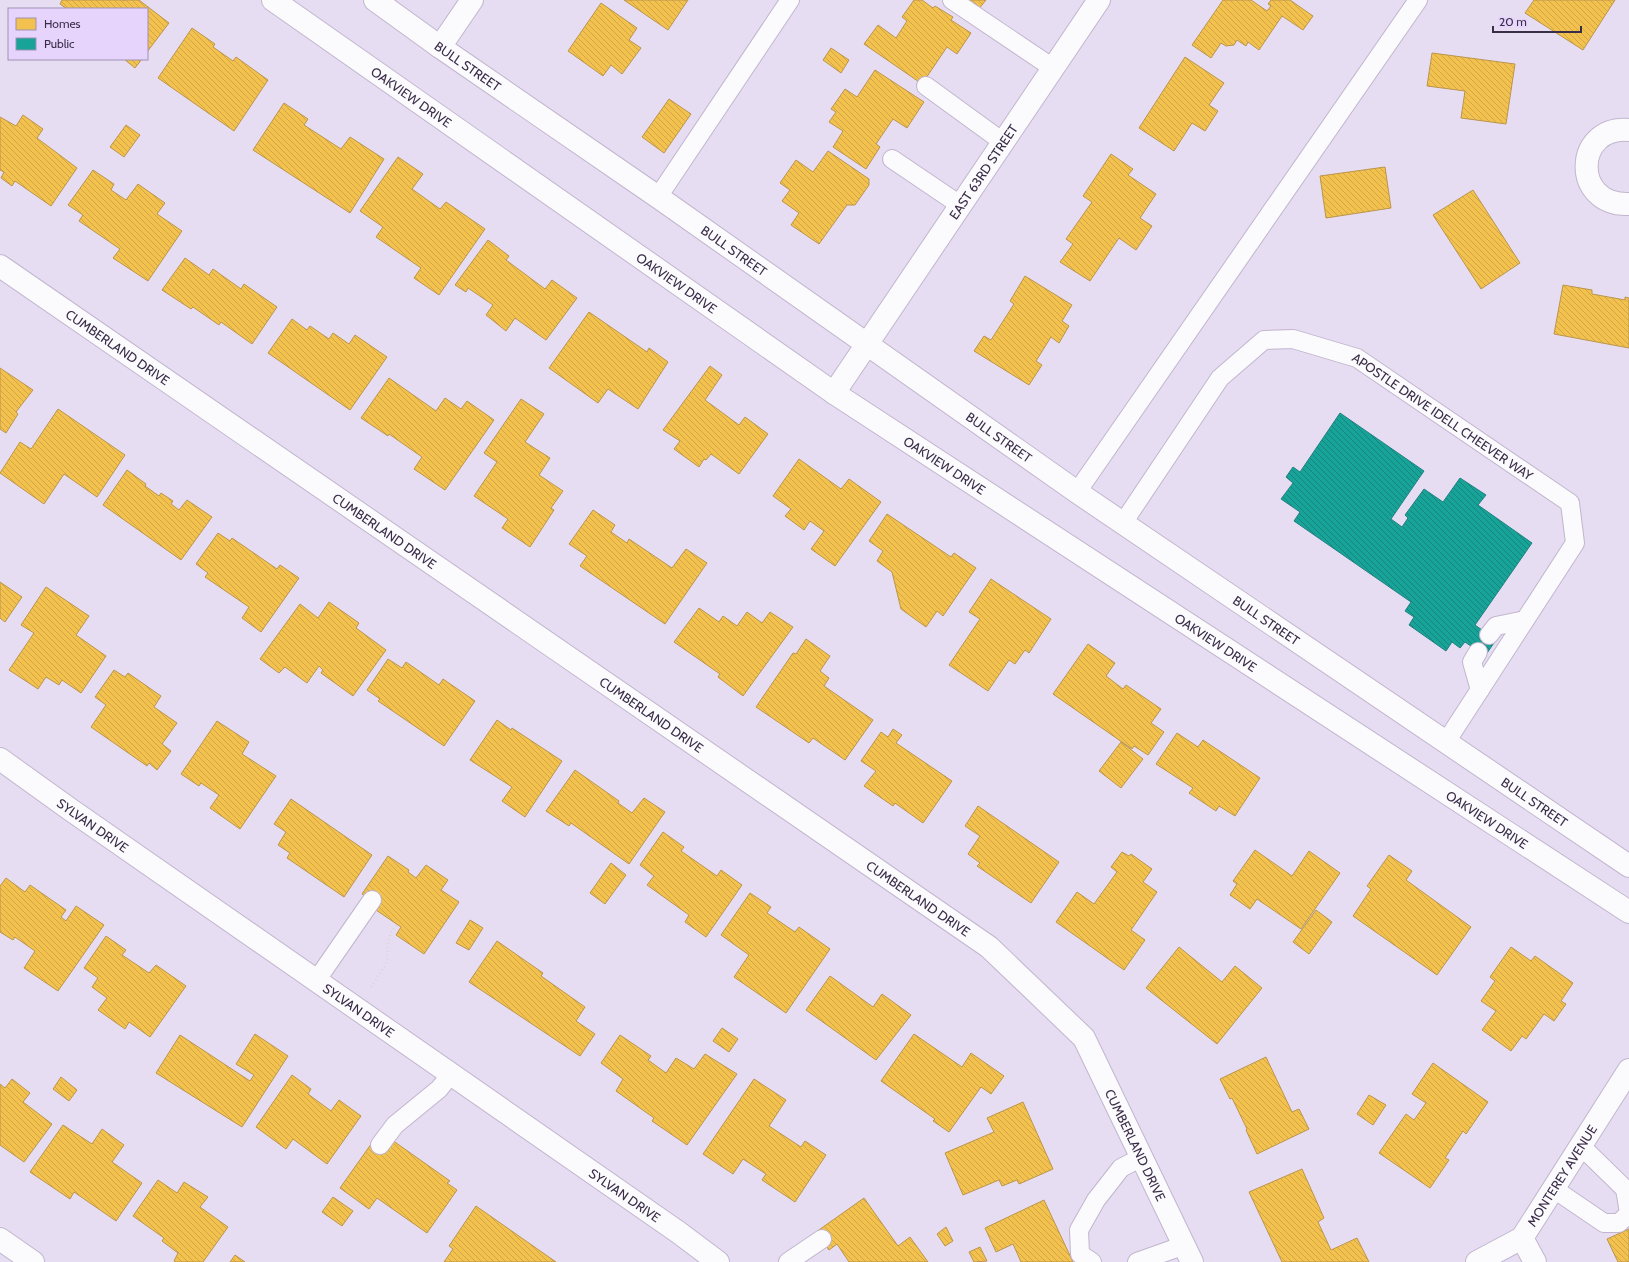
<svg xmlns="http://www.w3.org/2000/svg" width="1629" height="1262" font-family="Cabin,sans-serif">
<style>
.homes{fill:url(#homes-back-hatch);stroke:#bb954c}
.public{fill:url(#public-back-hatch);stroke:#228080}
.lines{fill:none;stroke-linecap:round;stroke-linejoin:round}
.lane-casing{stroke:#c1b6cd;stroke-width:20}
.street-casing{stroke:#c1b6cd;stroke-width:24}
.secondary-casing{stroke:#c1b6cd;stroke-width:24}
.path{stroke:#d9d5dd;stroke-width:2.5;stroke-dasharray:1 3;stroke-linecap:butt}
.lane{stroke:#fbfafd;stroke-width:18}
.street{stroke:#fbfafd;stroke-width:22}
.secondary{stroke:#fbfafd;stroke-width:22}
.labels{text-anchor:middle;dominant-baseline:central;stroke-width:4;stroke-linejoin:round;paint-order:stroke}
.street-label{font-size:13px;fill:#3a2d48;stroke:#e6d4fc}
</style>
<defs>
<pattern id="homes-back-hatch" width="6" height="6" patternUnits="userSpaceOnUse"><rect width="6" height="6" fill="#f2c14e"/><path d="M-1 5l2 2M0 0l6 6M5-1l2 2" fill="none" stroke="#d0a646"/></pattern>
<pattern id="public-back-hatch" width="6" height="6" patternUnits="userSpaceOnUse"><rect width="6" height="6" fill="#17a398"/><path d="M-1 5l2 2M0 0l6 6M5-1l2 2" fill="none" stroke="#16857e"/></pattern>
</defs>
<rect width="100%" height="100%" fill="#e7ddf3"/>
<g class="homes">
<polygon points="62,0 122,0 124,1 125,0 139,0 169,23 147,52 147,9 67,9 60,4"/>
<polygon points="624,0 688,0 668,30"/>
<polygon points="914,0 922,0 933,8 935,6 953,17 951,20 971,33 957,54 947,47 922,84 864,44 878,25 896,38 907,21 902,17"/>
<polygon points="963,0 986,0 978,10"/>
<polygon points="1223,0 1251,0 1267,11 1271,6 1268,4 1271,0 1290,0 1313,16 1303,30 1282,16 1259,50 1248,42 1246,46 1237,40 1234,45 1226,46 1221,43 1211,58 1192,45"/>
<polygon points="1534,0 1615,0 1583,50 1525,13"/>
<polygon points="601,3 637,28 629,40 641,48 622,74 611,65 603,76 568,51"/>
<polygon points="192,28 215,44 213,47 233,61 236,57 268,80 234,131 158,78"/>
<polygon points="831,48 849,60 841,73 823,60"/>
<polygon points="1432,53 1515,64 1506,124 1461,118 1465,91 1427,86"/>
<polygon points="1185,57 1224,83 1209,105 1218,111 1205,131 1192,123 1174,151 1139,128"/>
<polygon points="124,59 142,59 135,68"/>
<polygon points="875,70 924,102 907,128 893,119 876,144 880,147 866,169 833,147 843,131 829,122 836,112 831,109 845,89 857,97"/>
<polygon points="669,99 691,114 664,153 642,137"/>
<polygon points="284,103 308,119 304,125 341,149 350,137 384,159 350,213 253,150"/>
<polygon points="23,115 43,129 37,138 77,168 51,206 15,181 12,186 1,178 4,172 0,170 0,117 16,126"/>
<polygon points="126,125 140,135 124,157 110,147"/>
<polygon points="828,151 869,179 869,185 855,205 847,205 819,244 791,225 799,213 782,201 790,190 780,183 796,160 813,172"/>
<polygon points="1111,154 1133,169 1128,175 1156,194 1140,218 1152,226 1136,250 1119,238 1090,281 1060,262 1073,244 1066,239 1092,202 1083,196"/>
<polygon points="398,157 423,174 412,189 440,209 446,202 485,229 439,295 414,278 421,268 376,237 383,227 360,211"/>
<polygon points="1385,167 1391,208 1326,218 1320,176"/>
<polygon points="93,170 114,184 111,190 126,200 138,184 165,203 157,214 182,231 148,281 113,258 120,249 79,221 83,215 68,205"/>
<polygon points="1473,190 1520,263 1481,289 1433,215"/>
<polygon points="488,240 509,256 506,260 545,289 552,280 577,298 546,340 515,318 506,331 486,315 493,305 468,288 466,292 455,285"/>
<polygon points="185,258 209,275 213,269 241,289 244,284 277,307 252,344 221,322 219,325 193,307 191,309 162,290"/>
<polygon points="1025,276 1072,305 1062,321 1069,326 1059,343 1051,337 1036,361 1042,365 1029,385 974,351 984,336 991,340 1014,304 1010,301"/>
<polygon points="1563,285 1592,290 1592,294 1625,300 1625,297 1629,298 1629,348 1554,334"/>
<polygon points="589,312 647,352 649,348 668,362 638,409 608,389 598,403 549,368"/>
<polygon points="292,319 307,330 310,326 329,339 333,333 349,344 355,335 387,357 350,410 268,353"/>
<polygon points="710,366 722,375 705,400 739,425 745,417 768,434 739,474 711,454 706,460 704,459 699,467 674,449 680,441 663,430"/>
<polygon points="0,368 33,390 16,412 18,414 6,433 0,429"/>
<polygon points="389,378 436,411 445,398 461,409 467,401 494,420 445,490 414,469 422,457 389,434 388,436 361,418"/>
<polygon points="521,399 544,414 525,442 550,458 539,475 563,491 551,508 554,510 530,547 502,528 508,519 474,496 497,462 484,453"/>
<polygon points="58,409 125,455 97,497 64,474 44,504 0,473 20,442 31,449"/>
<polygon points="799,459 841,489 849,479 881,502 835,566 811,549 824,531 810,521 804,530 785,516 791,509 773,496"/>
<polygon points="127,470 146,484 145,486 159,496 161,493 173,501 171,504 179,510 187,500 212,517 181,560 103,505"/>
<polygon points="593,510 615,525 611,532 627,543 629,539 672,568 686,549 707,563 665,624 580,566 587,556 569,544"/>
<polygon points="887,514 951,557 954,553 976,568 943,616 937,611 926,627 901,609 892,572 877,561 883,551 869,541"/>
<polygon points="218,533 230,541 232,538 277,569 280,565 299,578 261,632 242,618 249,607 205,577 208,573 196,564"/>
<polygon points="991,579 1051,619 1029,653 1025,650 1015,664 1009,660 988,691 949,665 980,619 969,612"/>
<polygon points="0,582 22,597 5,622 0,618"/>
<polygon points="46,587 89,616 76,635 106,656 81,693 62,680 59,685 46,677 38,689 9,670 34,633 21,625"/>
<polygon points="329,602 359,623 356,628 386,650 353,696 321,673 323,670 319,666 307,683 285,667 279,673 260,659 300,604 318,618"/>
<polygon points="699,608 719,622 723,616 737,626 747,612 762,623 770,612 793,627 743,696 718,677 720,674 674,642"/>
<polygon points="806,639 830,656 820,671 829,678 824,686 873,720 845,760 813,738 809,743 756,707 793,653 796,654"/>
<polygon points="1088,644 1115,663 1106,676 1123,689 1126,685 1161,709 1151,723 1164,732 1148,755 1134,746 1132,749 1053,694"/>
<polygon points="388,659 402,668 406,662 439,685 443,679 475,701 444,746 378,701 380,699 367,690"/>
<polygon points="114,670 125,677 128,673 161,696 154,707 177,723 162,744 171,751 157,770 149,763 147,766 91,727 106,705 95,697"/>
<polygon points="497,720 511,730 512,728 562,761 525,817 502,801 512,787 470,760"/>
<polygon points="217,721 249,742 242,754 276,776 240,829 210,808 219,795 201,783 199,786 181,774"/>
<polygon points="893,729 902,735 896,743 952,781 923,823 895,803 893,806 864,786 876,771 861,761 881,732 888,737"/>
<polygon points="1177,733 1198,747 1203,740 1260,778 1235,816 1219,806 1216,811 1189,793 1193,788 1156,764"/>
<polygon points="1121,742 1143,759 1121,788 1099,771"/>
<polygon points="575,770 619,801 618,803 632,813 644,798 665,812 629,864 571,823 569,826 546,811"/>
<polygon points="291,799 372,855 344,897 287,858 290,853 278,845 286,832 274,824"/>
<polygon points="978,806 1059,862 1031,903 977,866 980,863 968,854 980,836 965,826"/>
<polygon points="663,832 684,847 681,851 717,876 721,870 742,885 706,937 685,922 689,915 647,885 654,876 640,865"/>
<polygon points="1255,850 1292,876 1309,851 1340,873 1301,929 1257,899 1250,909 1230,895 1237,884 1233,881"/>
<polygon points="1122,852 1129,856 1131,854 1152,869 1143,882 1157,892 1131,930 1145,940 1124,970 1056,922 1077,892 1094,904 1117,872 1111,867"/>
<polygon points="1389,855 1412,871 1406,880 1471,927 1437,975 1353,916 1371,889 1367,886"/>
<polygon points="388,856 409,870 408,872 416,878 426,865 448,880 441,890 459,902 424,954 396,935 401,927 376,910 379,905 362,894"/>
<polygon points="611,863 626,875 605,904 590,893"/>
<polygon points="6,878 25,892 30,885 66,910 61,917 66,921 76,906 104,925 58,991 24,968 35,951 15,937 13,940 0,932 0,886"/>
<polygon points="750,893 771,907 767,913 795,932 799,927 830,949 786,1013 734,977 749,955 721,935"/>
<polygon points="1316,910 1332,922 1309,954 1293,942"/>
<polygon points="470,920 483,928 469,950 456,943"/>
<polygon points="106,936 126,950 122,955 149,973 156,965 186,986 150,1037 129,1022 125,1029 98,1010 107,998 92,987 98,978 84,968"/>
<polygon points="497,941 543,973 541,976 585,1007 576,1021 595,1034 580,1056 469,982"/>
<polygon points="1179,947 1222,982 1235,966 1262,988 1217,1044 1146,988"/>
<polygon points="1511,947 1531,961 1535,956 1573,983 1561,1001 1566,1004 1554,1021 1544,1014 1526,1039 1522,1036 1511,1051 1482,1030 1496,1011 1481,1001 1495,981 1490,977"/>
<polygon points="830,976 873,1007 882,994 911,1015 876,1060 806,1010"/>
<polygon points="722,1028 738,1039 729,1052 713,1041"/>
<polygon points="255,1034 288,1056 242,1127 156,1073 180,1035 250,1081 254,1075 236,1064"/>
<polygon points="914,1034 962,1067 971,1053 1004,1076 991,1094 981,1087 949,1132 933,1121 935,1119 881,1081"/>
<polygon points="620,1035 651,1056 648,1060 666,1073 676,1058 694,1069 705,1054 737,1074 687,1145 652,1121 654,1118 616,1091 623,1079 601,1063"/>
<polygon points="1266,1057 1292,1112 1299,1109 1309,1129 1257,1154 1246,1130 1247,1129 1232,1098 1230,1099 1220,1079"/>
<polygon points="1433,1063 1488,1102 1466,1134 1463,1131 1445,1158 1449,1160 1430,1188 1379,1153 1406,1114 1414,1120 1426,1103 1412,1094"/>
<polygon points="292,1075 311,1089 308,1094 331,1111 339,1100 361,1116 327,1164 293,1139 286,1149 256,1127"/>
<polygon points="61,1077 77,1090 69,1101 53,1089"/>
<polygon points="12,1079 30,1093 23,1102 52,1124 24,1162 0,1145 0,1084 5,1088"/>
<polygon points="754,1079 786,1100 769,1126 801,1147 805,1141 826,1155 795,1202 762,1180 766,1174 743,1159 733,1174 703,1154"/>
<polygon points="1369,1095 1386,1105 1373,1125 1357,1114"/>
<polygon points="1023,1102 1053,1169 1019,1184 1017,1180 1002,1186 999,1180 963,1195 945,1153 994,1132 987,1118"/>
<polygon points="63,1125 92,1144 102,1129 124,1145 112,1162 142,1183 116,1221 74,1192 70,1199 30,1172"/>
<polygon points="374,1140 392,1140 450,1181 447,1183 457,1190 427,1233 377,1198 369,1209 340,1188"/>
<polygon points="1302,1169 1324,1218 1318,1222 1331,1250 1357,1238 1369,1262 1282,1262 1249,1192"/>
<polygon points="158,1180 177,1193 184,1182 208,1197 200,1207 228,1227 203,1262 176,1262 174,1261 178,1253 162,1241 164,1238 133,1216"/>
<polygon points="333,1197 353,1211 342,1226 322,1212"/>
<polygon points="864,1198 898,1246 910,1237 928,1262 849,1262 837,1244 829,1250 816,1232"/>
<polygon points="1044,1200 1073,1262 1021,1262 1013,1244 996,1252 985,1228"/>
<polygon points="476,1206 556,1262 444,1262 453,1249 449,1246"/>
<polygon points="946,1227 953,1241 945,1246 937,1234"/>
<polygon points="1629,1229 1629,1262 1618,1262 1607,1239"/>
<polygon points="980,1247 987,1261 974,1262 969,1252"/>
<polygon points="235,1255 245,1262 230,1262"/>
</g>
<polygon class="public" points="1340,413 1424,471 1391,519 1402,527 1408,518 1405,515 1424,489 1443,502 1460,478 1486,495 1478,505 1532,543 1475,625 1496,640 1485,656 1465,642 1460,648 1452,642 1446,651 1409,625 1414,617 1405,611 1411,602 1294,521 1300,512 1281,499 1293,483 1286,477 1293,467 1300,472"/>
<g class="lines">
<defs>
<g id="lane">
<polyline points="952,0 1053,68"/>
<polyline points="926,86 1003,142"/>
<polyline points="892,159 960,205"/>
<polyline points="658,197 790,0"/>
<polyline points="1077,492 1418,0"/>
<path id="s1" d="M1123 523 1220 378 1264 340 1293 339 1357 358 1570 503 1575 543 1446 742"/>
<polyline points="1489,635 1496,626 1525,620"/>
<polyline points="1478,652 1472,662 1480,690"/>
<polyline points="316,981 372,900"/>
<polyline points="380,1145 395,1125 439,1089 451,1074"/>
<polyline points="1554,1189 1604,1223 1619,1223 1629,1213 1625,1189 1581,1146"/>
<polyline points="788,1262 822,1239"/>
<polyline points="1092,1262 1080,1254 1079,1230 1096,1200 1121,1168 1142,1157"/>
<polyline points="1137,1262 1185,1245"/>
</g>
<g id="street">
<path id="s2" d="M273 0 834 393 1629 912"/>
<polyline points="440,47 472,0"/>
<path d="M1629 130C1574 125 1571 206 1629 204"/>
<path id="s3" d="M0 266 989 947 1084 1038 1192 1262"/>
<path id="s4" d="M834 393 1099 0"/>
<path id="s5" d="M0 759 71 810 678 1232 718 1262"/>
<polyline points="1522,1238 1535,1262"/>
<polyline points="0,1239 33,1262"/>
<path id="s6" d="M1477 1262 1522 1238 1629 1070"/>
</g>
<g id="secondary">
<path id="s7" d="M375 0 440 47 658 197 1077 492 1629 866"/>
</g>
</defs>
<use href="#lane" class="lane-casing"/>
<use href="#street" class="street-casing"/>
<use href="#secondary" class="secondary-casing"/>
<polyline class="path" points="371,987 387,962 388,943 391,932 397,924"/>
<use href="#lane" class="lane"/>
<use href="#street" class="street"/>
<use href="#secondary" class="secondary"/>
</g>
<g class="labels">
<g class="street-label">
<text stroke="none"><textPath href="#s7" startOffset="114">BULL STREET</textPath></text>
<text stroke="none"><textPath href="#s2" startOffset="169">OAKVIEW DRIVE</textPath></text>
<text stroke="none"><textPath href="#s4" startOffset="267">EAST 63RD STREET</textPath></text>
<text stroke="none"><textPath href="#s7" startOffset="438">BULL STREET</textPath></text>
<text stroke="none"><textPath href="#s2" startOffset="493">OAKVIEW DRIVE</textPath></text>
<text stroke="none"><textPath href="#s3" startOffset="143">CUMBERLAND DRIVE</textPath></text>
<text stroke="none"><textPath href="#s1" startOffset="432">APOSTLE DRIVE IDELL CHEEVER WAY</textPath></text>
<text stroke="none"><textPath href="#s7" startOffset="762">BULL STREET</textPath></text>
<text stroke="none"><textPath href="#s2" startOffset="817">OAKVIEW DRIVE</textPath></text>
<text stroke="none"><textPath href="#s3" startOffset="467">CUMBERLAND DRIVE</textPath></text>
<text stroke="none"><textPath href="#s7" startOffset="1086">BULL STREET</textPath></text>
<text stroke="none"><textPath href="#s2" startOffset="1141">OAKVIEW DRIVE</textPath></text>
<text stroke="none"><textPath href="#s3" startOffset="791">CUMBERLAND DRIVE</textPath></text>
<text stroke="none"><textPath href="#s7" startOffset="1410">BULL STREET</textPath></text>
<text stroke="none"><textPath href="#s2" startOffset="1465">OAKVIEW DRIVE</textPath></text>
<text stroke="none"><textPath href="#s5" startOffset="114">SYLVAN DRIVE</textPath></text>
<text stroke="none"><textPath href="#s3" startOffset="1115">CUMBERLAND DRIVE</textPath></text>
<text stroke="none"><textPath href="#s5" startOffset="438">SYLVAN DRIVE</textPath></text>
<text stroke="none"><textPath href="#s3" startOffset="1451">CUMBERLAND DRIVE</textPath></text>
<text stroke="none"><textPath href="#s6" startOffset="125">MONTEREY AVENUE</textPath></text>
<text stroke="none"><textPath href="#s5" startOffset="762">SYLVAN DRIVE</textPath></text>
</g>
</g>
<rect x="8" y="8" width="140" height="52" fill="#e6d4fc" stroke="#a191b4"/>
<rect x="16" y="18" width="20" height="12" fill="#f2c14e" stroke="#a191b4"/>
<text x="44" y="28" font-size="12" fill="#3a2d48">Homes</text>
<rect x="16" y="38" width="20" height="12" fill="#17a398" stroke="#a191b4"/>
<text x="44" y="48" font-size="12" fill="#3a2d48">Public</text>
<path d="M1493 26v6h88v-6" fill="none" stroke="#3a2d48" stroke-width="2"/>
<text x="1499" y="26" font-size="12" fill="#3a2d48" stroke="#e6d4fc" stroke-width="3" paint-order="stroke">20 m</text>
</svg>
